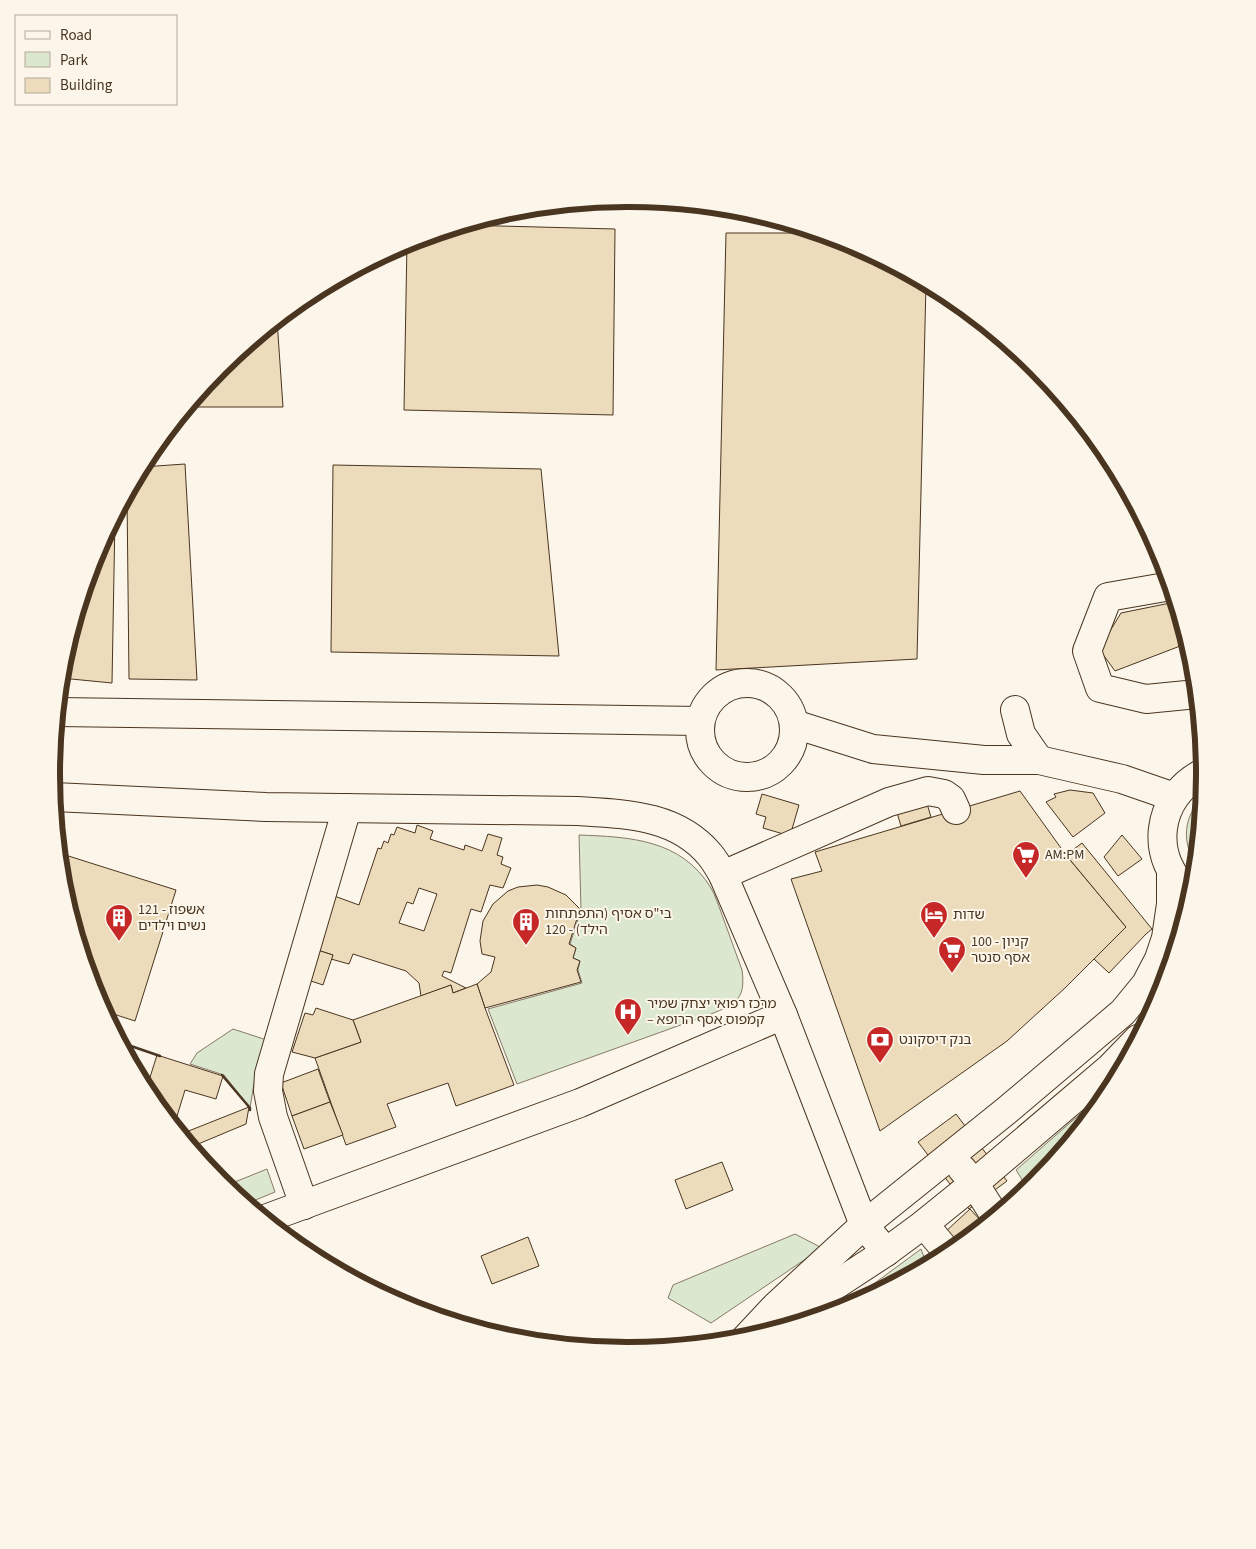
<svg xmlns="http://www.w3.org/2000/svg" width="1256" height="1549" font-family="'Source Sans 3','Noto Sans Hebrew',sans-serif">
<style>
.green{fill:#dce7d0;stroke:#887966}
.building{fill:#ecdcbc;stroke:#4a3520;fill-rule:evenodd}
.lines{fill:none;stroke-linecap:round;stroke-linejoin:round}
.minor-casing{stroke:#4a3520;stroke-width:30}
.minor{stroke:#fbf6e9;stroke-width:28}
.wall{stroke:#4a3520;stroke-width:2.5}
.labels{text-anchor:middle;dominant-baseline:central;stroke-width:4;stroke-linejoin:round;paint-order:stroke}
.poi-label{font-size:14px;fill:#4a3520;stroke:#fbf6e9;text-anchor:start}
.rim{fill:none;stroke:#4a3520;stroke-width:6}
</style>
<rect width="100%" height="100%" fill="#fbf6e9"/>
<g class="green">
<path d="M1202 799 1196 863C1181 843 1184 815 1202 799Z"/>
<path d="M579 835C630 837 681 839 711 888 715 895 718 904 721 912 728 931 735 951 742 970 746 999 736 1004 711 1014L517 1084 488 1009 582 983 578 970 580 961 573 958 576 948 570 944 581 910Z"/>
<polygon points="233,1029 273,1042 256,1071 250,1108 224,1075 190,1064 197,1053"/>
<polygon points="1103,1094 1106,1097 1036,1183 1028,1189 1016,1170"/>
<polygon points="267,1169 275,1192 246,1204 225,1186"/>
<polygon points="795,1234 822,1248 711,1323 668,1298 673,1285"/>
<polygon points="921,1249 927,1265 848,1307 837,1311"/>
</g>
<g class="building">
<polygon points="461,225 615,229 613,415 404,410 407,242"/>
<polygon points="726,233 821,233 849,242 926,283 917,659 716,670"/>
<polygon points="277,320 283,407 187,407 220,366"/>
<polygon points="185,464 197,680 129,679 127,494 142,467"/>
<polygon points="333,465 541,469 559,656 331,652"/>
<polygon points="115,517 112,683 61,678 62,662 95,554"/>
<polygon points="1175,602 1188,643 1115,671 1099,649 1121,613"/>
<polygon points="1070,790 1093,793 1105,813 1073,837 1046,802 1056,797 1054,794"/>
<polygon points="1020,791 1066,855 1126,927 1065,988 1007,1041 880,1131 791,879 822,871 815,852"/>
<polygon points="762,794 799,805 790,836 763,828 766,817 756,814"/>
<polygon points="925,797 931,817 901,826 895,806"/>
<path d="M417 825 433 831 430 839 464 850 465 845 482 851 488 834 502 838 497 855 503 857 501 864 511 868 503 888 490 885 481 912 471 909 451 973 444 971 442 976 466 988 453 993 451 985 421 996 419 983 406 971 353 954 349 964 331 959 333 955 314 949 326 893 359 905 378 848 381 849 384 841 388 843 391 834 394 835 397 827 415 833ZM419 888 437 894 424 931 399 923 407 902 413 904Z"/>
<polygon points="1122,835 1142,859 1118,876 1104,857"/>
<polygon points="1082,843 1152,929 1146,934 1109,973 1094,959 1126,927 1066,855"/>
<polygon points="59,853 176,890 135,1021 104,1011 95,995 62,887"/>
<polygon points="537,885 548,887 566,895 580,909 569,944 576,948 573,958 580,961 577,970 581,982 485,1008 477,984 491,972 495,957 482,954 480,941 483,921 493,904 508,891 518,887"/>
<polygon points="314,949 333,955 323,985 305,979"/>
<polygon points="477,984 485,1008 514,1085 456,1106 448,1083 387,1104 396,1127 346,1145 315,1058 361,1042 353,1020 451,985 453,993"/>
<polygon points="316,1008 353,1020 361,1042 315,1058 292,1052 305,1013 313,1015"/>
<polygon points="121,1043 128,1045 126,1053"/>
<polygon points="157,1055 223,1076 216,1099 185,1090 174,1126 146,1090"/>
<polygon points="318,1069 330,1102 292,1116 281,1083"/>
<polygon points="330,1102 343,1135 304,1149 292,1116"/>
<polygon points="249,1107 246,1124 191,1147 181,1134"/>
<polygon points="956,1114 1007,1181 969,1209 918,1142"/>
<polygon points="722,1162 733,1190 686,1209 675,1180"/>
<polygon points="970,1209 982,1222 971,1232 973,1234 958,1246 945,1232"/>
<polygon points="528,1237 539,1266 492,1284 481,1256"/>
</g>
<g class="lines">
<defs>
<g id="minor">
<polyline points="1171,586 1108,597 1087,651 1100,688 1146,699 1197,694"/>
<circle cx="747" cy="730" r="47"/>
<polyline points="1015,710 1021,734 1039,760"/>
<polyline points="57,712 700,721"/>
<polyline points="794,724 873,749 984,760 1039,760 1122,779 1174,797"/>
<path d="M54 797 266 807 578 811C626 814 677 815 710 855 715 861 719 868 723 875L783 1015 864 1225 886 1252"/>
<polyline points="723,875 889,802 928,791 944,794 951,799 956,810"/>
<path d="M1192 894C1147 861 1155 795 1205 772"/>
<polyline points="962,1169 974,1183 995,1216"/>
<polyline points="304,1205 273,1117 268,1091 269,1074 347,808"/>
<polyline points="265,1219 580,1103 783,1015"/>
<polyline points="924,1224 949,1254"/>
<polyline points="776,1324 886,1252 924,1224 971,1186 1110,1068 1138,1039"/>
<polyline points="745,1339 776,1306 864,1225 1006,1111 1123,1012 1146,984 1159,959 1166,938 1171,904 1171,873"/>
</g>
</defs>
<use href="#minor" class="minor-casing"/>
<use href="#minor" class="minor"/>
<g class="wall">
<polyline points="128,1045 160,1056"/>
<polyline points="222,1075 250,1108 250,1110"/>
</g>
</g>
<defs>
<symbol id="supermarket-pin" viewBox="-11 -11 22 30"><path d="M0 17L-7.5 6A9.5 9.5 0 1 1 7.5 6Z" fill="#c62828" stroke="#fbf6e9"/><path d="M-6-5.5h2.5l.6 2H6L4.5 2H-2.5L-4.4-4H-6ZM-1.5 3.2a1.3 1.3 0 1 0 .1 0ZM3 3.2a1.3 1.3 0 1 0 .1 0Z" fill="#fff"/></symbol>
<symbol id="hotel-pin" viewBox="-11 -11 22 30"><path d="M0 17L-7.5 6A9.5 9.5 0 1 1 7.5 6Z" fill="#c62828" stroke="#fbf6e9"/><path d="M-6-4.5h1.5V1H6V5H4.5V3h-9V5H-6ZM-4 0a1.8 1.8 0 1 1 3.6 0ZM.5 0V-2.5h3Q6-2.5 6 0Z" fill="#fff"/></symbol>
<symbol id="building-pin" viewBox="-11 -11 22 30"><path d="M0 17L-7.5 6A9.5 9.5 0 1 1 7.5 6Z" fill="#c62828" stroke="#fbf6e9"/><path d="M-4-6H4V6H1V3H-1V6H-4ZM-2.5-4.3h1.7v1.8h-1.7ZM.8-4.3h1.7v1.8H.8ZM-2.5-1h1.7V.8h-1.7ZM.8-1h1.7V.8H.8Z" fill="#fff"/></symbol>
<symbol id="hospital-pin" viewBox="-11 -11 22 30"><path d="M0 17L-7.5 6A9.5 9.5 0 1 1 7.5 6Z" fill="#c62828" stroke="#fbf6e9"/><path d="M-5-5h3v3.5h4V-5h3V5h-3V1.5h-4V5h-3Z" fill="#fff"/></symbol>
<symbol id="bank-pin" viewBox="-11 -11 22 30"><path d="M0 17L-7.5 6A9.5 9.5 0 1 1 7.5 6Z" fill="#c62828" stroke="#fbf6e9"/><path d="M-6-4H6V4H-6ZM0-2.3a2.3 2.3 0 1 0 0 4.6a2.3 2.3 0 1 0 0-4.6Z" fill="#fff"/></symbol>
</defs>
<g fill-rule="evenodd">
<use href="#supermarket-pin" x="1010" y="839" width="32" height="43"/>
<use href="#hotel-pin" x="918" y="899" width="32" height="43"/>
<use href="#building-pin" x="103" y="902" width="32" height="43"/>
<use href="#building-pin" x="510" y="906" width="32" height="43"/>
<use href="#supermarket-pin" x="936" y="934" width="32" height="43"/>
<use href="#hospital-pin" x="612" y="996" width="32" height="43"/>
<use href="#bank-pin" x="864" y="1024" width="32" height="43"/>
</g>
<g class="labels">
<g class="poi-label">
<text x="1045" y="855">AM:PM</text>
<text x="138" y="910">121 - אשפוז<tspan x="138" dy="16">נשים וילדים</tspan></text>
<text x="545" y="914">בי"ס אסיף (התפתחות<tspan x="545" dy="16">הילד) - 120</tspan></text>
<text x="953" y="915">שדות</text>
<text x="971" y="942">100 - קניון<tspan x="971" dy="16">אסף סנטר</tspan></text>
<text x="647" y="1004">מרכז רפואי יצחק שמיר<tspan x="647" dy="16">– קמפוס אסף הרופא</tspan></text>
<text x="899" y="1040">בנק דיסקונט</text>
</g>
</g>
<path d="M0 0H1256V1549H0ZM627 207H629A567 567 0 0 1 1196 774V775A567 567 0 0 1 629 1342H627A567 567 0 0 1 60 775V774A567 567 0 0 1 627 207Z" fill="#fbf6e9" fill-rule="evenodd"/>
<path class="rim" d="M627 207H629A567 567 0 0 1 1196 774V775A567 567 0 0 1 629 1342H627A567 567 0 0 1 60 775V774A567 567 0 0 1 627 207Z"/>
<rect x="15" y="15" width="162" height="90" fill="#fbf6e9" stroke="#b4a999"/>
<rect x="25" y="31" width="25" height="8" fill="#fbf6e9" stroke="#b4a999"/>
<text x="60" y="40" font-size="15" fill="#4a3520">Road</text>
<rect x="25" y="52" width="25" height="15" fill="#dce7d0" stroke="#b4a999"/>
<text x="60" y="65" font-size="15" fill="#4a3520">Park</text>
<rect x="25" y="78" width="25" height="15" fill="#ecdcbc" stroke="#b4a999"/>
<text x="60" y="90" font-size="15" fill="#4a3520">Building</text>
</svg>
